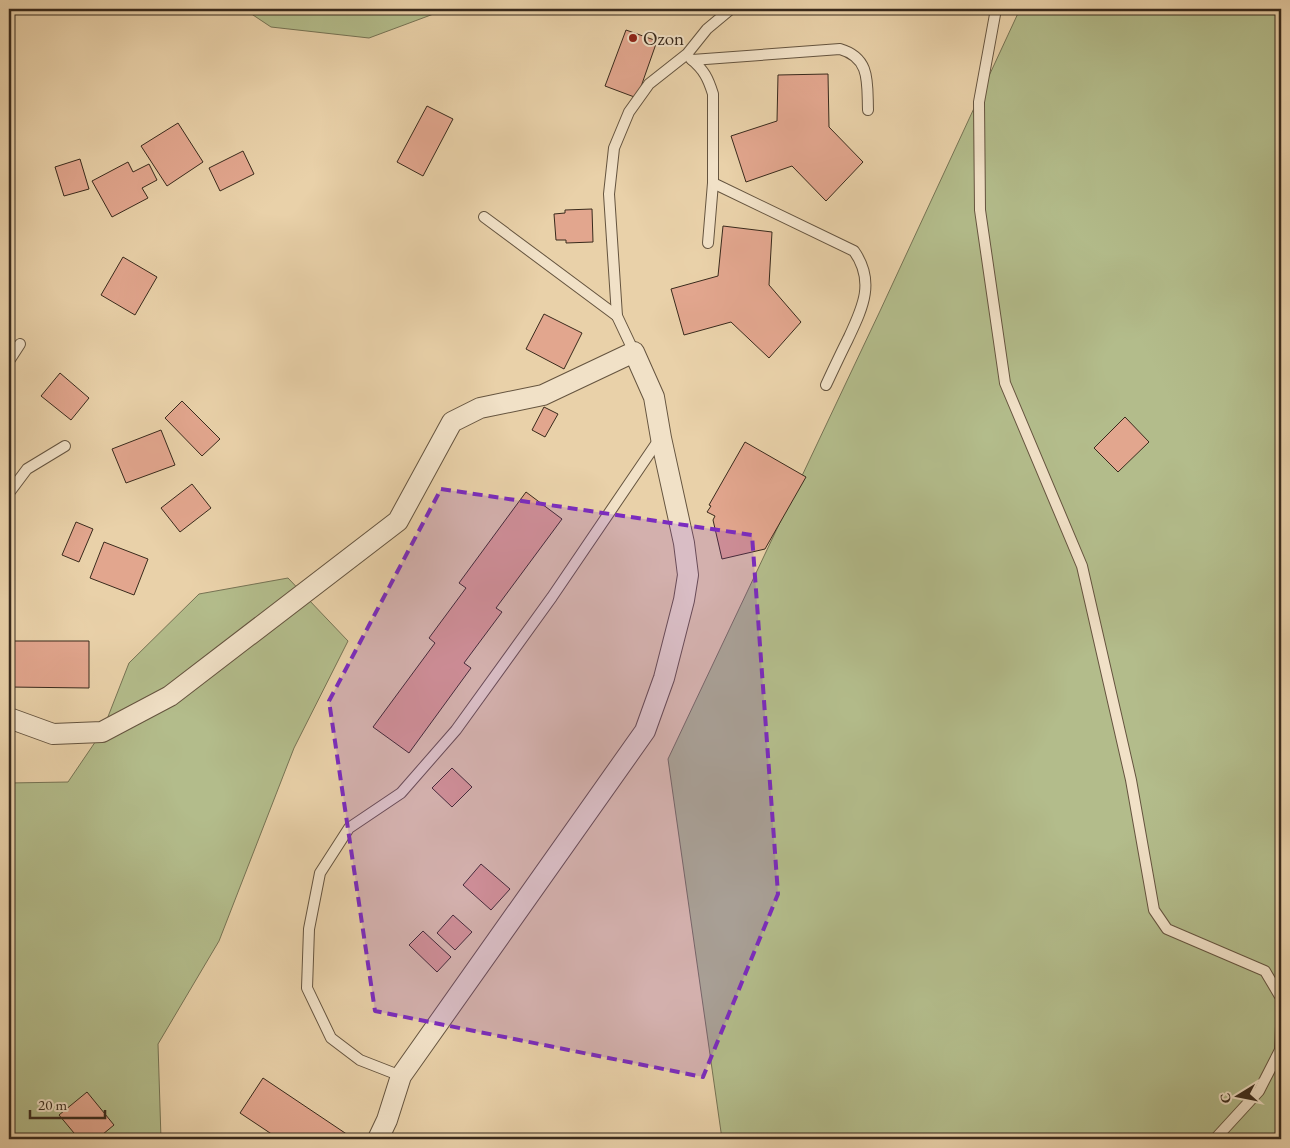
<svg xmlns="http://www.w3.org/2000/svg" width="1290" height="1148" font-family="'EB Garamond',serif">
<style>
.green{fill:#b3bc8b;stroke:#767354}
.building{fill:#e2a68e;stroke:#392a1c}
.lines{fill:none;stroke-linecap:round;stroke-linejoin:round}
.lane-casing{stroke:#65543f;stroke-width:12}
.street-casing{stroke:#65543f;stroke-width:22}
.lane{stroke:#f1e1c7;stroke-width:10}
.street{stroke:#f1e1c7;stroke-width:20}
.marked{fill:#7b2cbf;fill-opacity:0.2;stroke:#7b2cbf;stroke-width:4;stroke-dasharray:10 6;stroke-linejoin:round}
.poi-dot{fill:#8f2418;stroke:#f1e1c7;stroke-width:2}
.labels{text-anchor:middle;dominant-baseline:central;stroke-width:4;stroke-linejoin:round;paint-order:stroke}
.poi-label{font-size:19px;fill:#392a1c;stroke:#f1e1c7;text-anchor:start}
</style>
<rect width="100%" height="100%" fill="#e9d1a9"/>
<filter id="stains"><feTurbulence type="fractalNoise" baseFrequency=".004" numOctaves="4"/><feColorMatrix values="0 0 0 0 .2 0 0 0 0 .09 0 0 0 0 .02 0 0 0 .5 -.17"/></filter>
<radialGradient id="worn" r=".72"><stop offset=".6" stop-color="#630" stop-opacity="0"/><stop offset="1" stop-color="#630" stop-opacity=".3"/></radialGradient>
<g class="green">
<polygon points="244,9 447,9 369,38 271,27"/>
<polygon points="1020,9 1281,9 1281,1139 722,1139 668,759 880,311"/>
<polygon points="288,578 348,641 294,748 219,941 158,1044 161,1139 9,1139 9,783 68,782 102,732 129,663 199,594"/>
</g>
<g class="building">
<polygon points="626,30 657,41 637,98 605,86"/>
<polygon points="828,74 829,127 863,162 826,201 792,166 746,182 731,136 777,121 778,75"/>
<polygon points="427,106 453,119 423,176 397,162"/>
<polygon points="178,123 203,162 167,186 141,146"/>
<polygon points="243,151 254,174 220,191 209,168"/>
<polygon points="80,159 89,189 64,196 55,167"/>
<polygon points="128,162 133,172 149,164 157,180 142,188 148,198 112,217 92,181"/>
<polygon points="592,209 593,242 566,243 566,240 556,240 554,214 565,213 565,210"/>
<polygon points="723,226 772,232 769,285 801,322 769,358 731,322 684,335 671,289 718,276"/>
<polygon points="123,257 157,277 135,315 101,295"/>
<polygon points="544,314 582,333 564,369 526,349"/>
<polygon points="60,373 89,398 71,420 41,396"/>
<polygon points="182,401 220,439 202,456 165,418"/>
<polygon points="544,407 558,414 545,437 532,430"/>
<polygon points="1125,417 1149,442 1118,472 1094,448"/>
<polygon points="161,430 175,465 126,483 112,449"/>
<polygon points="745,442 806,477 765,549 722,559 713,520 715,516 707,512 711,506 709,505"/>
<polygon points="192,484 211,508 180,532 161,508"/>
<polygon points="526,492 562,519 496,608 502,612 464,663 471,668 409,753 373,727 435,643 429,638 466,588 459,583"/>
<polygon points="76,522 93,529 79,562 62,555"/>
<polygon points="104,542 148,559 134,595 90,578"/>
<polygon points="9,641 89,641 89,688 9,687"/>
<polygon points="452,768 472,787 452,807 432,788"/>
<polygon points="481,864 510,889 491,910 463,885"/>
<polygon points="453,915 472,932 455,950 437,933"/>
<polygon points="423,931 451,957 437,972 409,945"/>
<polygon points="263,1078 354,1139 279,1139 240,1113"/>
<polygon points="87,1092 114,1125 97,1139 79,1139 59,1115"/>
</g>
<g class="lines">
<defs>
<g id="lane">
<polyline points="996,9 979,102 980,210 1005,383 1082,566 1131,780 1154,910 1167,929 1265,971 1281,998"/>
<path d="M691 59C704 70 708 78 713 94V183L708 243"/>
<path d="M692 60 840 49C871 58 867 83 868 110"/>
<path d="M713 183 854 251C876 282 862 309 848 339 840 355 833 370 826 385"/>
<polyline points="484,217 617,316"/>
<polyline points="634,352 617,316 609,194 614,148 629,112 649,84 687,54 707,29 731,9"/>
<polyline points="9,361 20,344"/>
<polyline points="9,493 27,469 65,446"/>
<polyline points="401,1076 360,1060 331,1038 307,988 309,929 320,873 349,828 401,793 456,730 552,597 660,438"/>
<polyline points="1215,1139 1259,1091 1280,1050 1281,1026"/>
</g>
<polyline id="street" points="9,718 53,734 102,732 170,696 398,521 452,422 480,408 543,395 634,352 654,397 661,438 684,543 688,575 684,600 664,678 645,731 401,1076 387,1120 378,1139"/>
</defs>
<use href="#lane" class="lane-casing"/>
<use href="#street" class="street-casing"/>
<use href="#lane" class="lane"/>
<use href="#street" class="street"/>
</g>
<path class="marked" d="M441 489 752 535 778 894 703 1077 375 1011 329 701Z"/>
<circle class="poi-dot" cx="633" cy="38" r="5"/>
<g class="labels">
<g class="poi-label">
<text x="643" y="38">Ozon</text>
</g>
</g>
<rect width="1290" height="1148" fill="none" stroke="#e9d1a9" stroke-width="30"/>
<rect x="10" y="10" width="1270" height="1128" fill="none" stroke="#392a1c" stroke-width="2.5"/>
<rect x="15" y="15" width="1260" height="1118" fill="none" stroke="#392a1c"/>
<g transform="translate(1238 1096) rotate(260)" stroke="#f1e1c7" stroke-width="4" paint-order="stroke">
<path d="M0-4L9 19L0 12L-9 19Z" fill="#392a1c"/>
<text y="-8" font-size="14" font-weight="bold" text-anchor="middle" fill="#392a1c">С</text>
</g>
<path d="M30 1110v8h75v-8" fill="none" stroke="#392a1c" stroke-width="2.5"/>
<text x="38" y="1110" font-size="15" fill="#392a1c" stroke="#f1e1c7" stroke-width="4" paint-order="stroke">20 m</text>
<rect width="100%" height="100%" filter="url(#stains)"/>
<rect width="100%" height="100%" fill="url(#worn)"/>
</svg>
